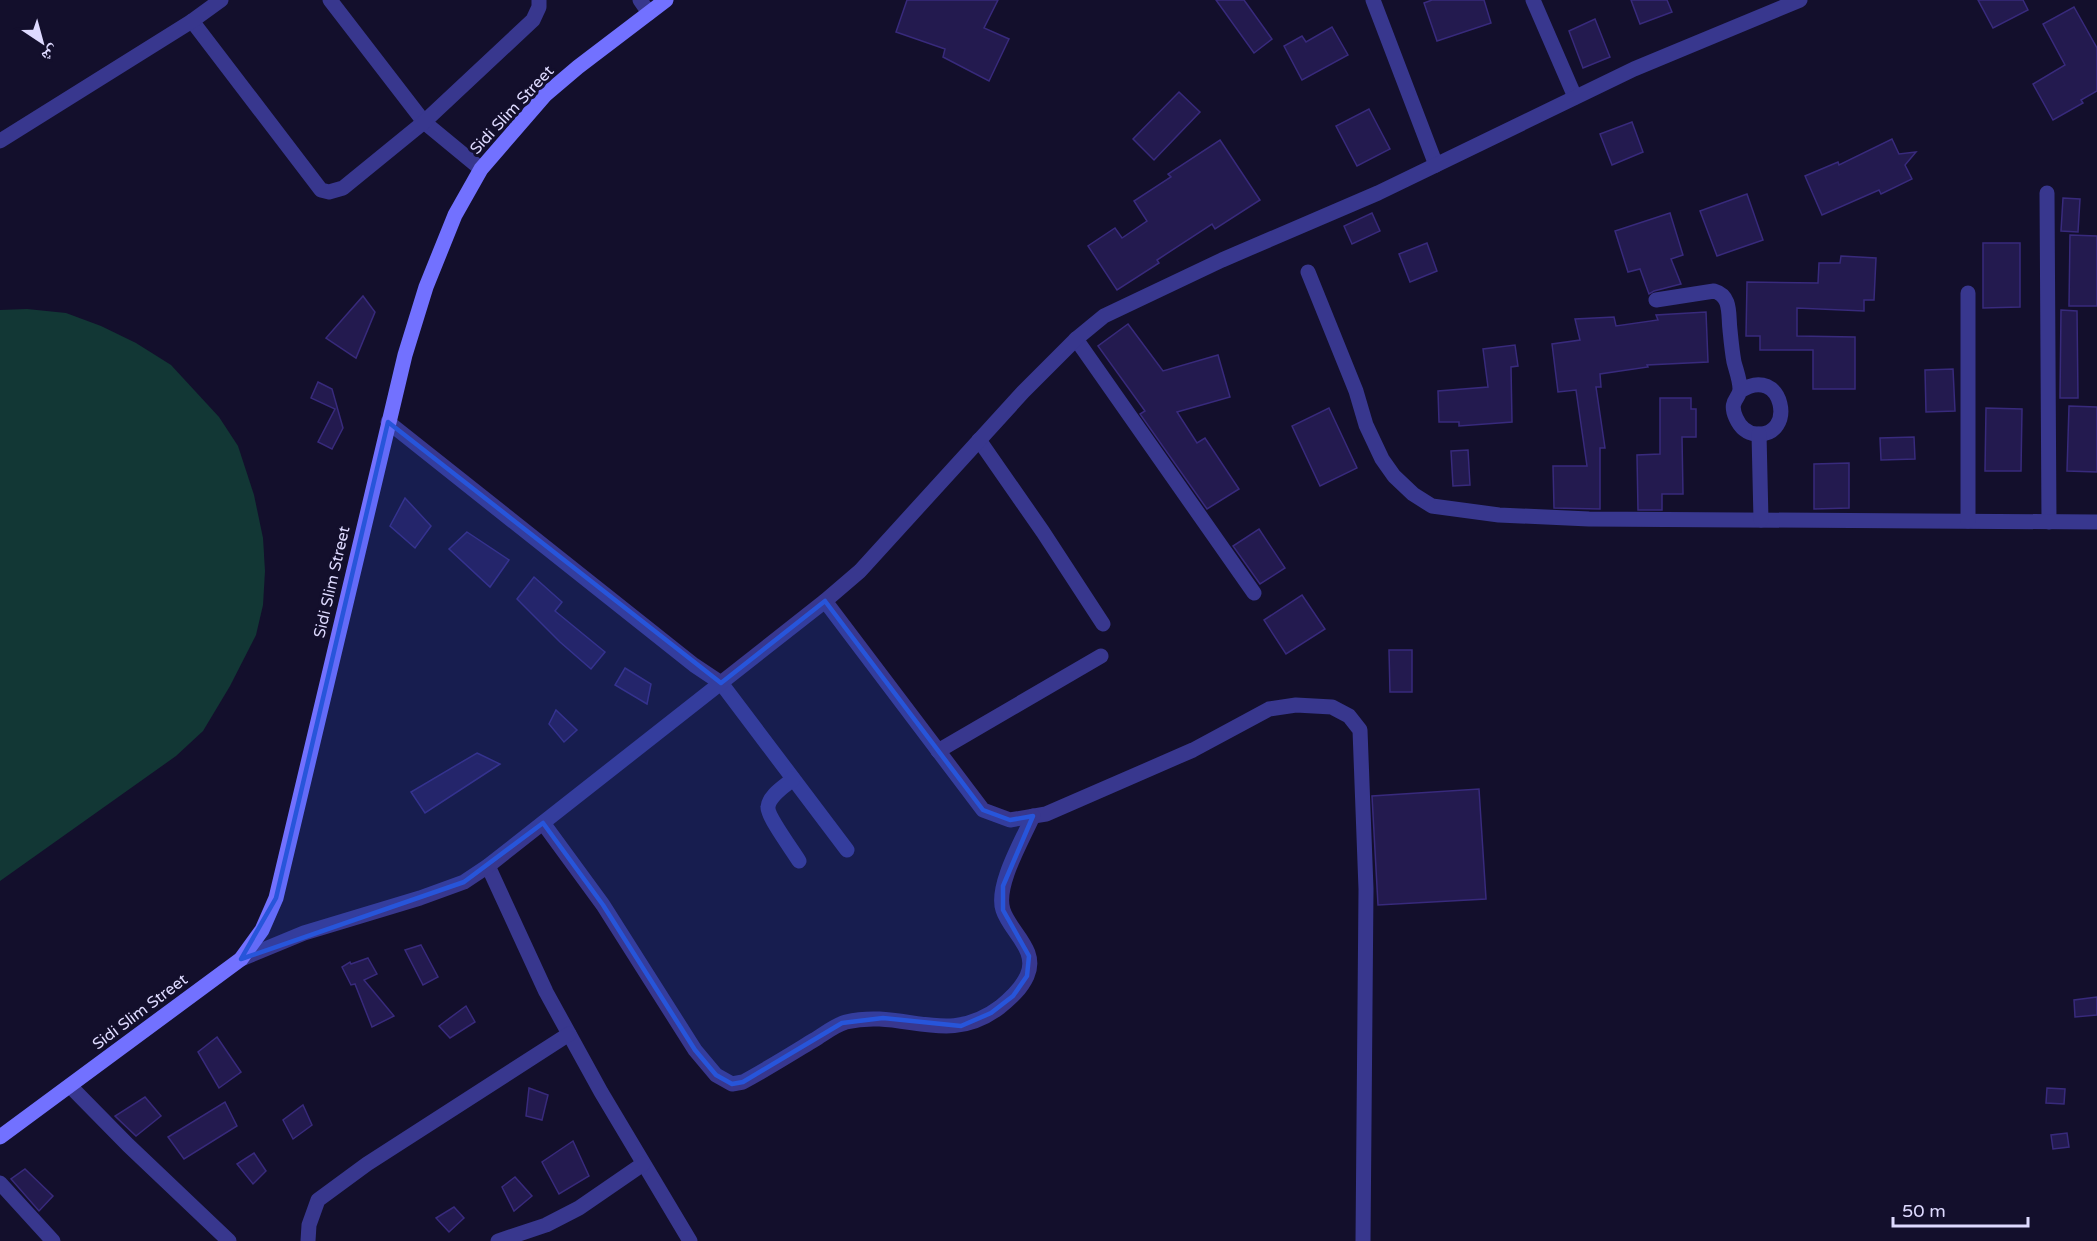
<svg xmlns="http://www.w3.org/2000/svg" width="2097" height="1241" font-family="'Varela Round','Noto Naskh Arabic',sans-serif">
<style>
.green{fill:#123735}
.building{fill:#231a4f;stroke:#382a7c;stroke-width:1.5}
.lines{fill:none;stroke-linecap:round;stroke-linejoin:round}
.minor{stroke:#38378e;stroke-width:15}
.secondary{stroke:#7271ff;stroke-width:15}
.marked{fill:#2755da;fill-opacity:0.2;stroke:#2755da;stroke-width:4.5;stroke-linejoin:round}
.labels{text-anchor:middle;dominant-baseline:central;stroke-width:6;stroke-linejoin:round;paint-order:stroke}
.street-label{font-size:16px;fill:#dedaff;stroke:#130f2c}
</style>
<rect width="100%" height="100%" fill="#130f2c"/>
<polygon class="green" points="27,309 66,313 101,326 136,343 171,365 219,417 238,446 254,495 263,538 265,571 263,605 256,635 230,686 203,731 176,756 0,881 0,310"/>
<g class="building">
<polygon points="907,0 998,0 984,28 1009,39 989,81 943,57 945,49 896,32"/>
<polygon points="1216,0 1244,0 1272,39 1254,53"/>
<polygon points="1432,0 1484,0 1491,23 1437,41 1424,3"/>
<polygon points="1631,0 1667,0 1672,12 1640,24"/>
<polygon points="1978,0 2023,0 2028,10 1993,28"/>
<polygon points="2074,7 2097,48 2097,91 2081,100 2083,103 2053,120 2033,84 2065,65 2043,24"/>
<polygon points="1595,19 1610,57 1583,68 1569,31"/>
<polygon points="1332,27 1348,55 1302,80 1284,46 1302,36 1306,42"/>
<polygon points="1179,92 1200,112 1154,160 1133,139"/>
<polygon points="1369,109 1390,149 1357,166 1336,126"/>
<polygon points="1632,122 1643,152 1612,165 1600,134"/>
<polygon points="1892,139 1899,154 1916,152 1905,165 1912,179 1881,194 1879,190 1822,215 1805,176 1838,162 1839,165"/>
<polygon points="1220,140 1260,200 1215,229 1212,224 1157,260 1159,263 1117,290 1088,246 1115,228 1122,238 1147,221 1134,201 1171,177 1168,174"/>
<polygon points="1747,194 1763,240 1717,256 1700,211"/>
<polygon points="2063,198 2080,199 2078,232 2061,231"/>
<polygon points="1372,213 1380,231 1352,244 1344,226"/>
<polygon points="1670,213 1683,255 1671,259 1681,284 1654,291 1649,294 1640,269 1628,272 1615,231"/>
<polygon points="2070,235 2097,236 2097,306 2069,306"/>
<polygon points="1427,243 1437,271 1410,282 1399,254"/>
<polygon points="1983,243 2020,243 2020,307 1983,308"/>
<polygon points="1841,256 1876,258 1874,300 1864,300 1864,311 1797,308 1797,336 1855,337 1855,389 1813,389 1813,350 1760,350 1760,336 1746,336 1747,282 1818,283 1819,263 1840,263"/>
<polygon points="363,296 375,312 356,358 326,338"/>
<polygon points="2061,310 2077,311 2078,398 2060,398"/>
<polygon points="1706,312 1708,362 1647,365 1648,367 1600,374 1601,387 1596,387 1605,448 1600,448 1600,509 1554,508 1553,466 1587,466 1576,390 1558,392 1552,344 1580,340 1575,319 1614,317 1616,326 1658,320 1656,315"/>
<polygon points="1128,324 1163,371 1218,355 1230,397 1177,412 1197,443 1205,438 1239,489 1207,509 1140,414 1145,411 1098,346"/>
<polygon points="1515,345 1518,366 1511,367 1512,422 1459,426 1459,422 1439,422 1438,391 1488,387 1483,349"/>
<polygon points="1953,369 1955,411 1926,412 1925,370"/>
<polygon points="318,382 332,389 343,428 332,449 318,442 335,409 311,398"/>
<polygon points="1660,398 1691,398 1691,409 1696,409 1696,437 1682,437 1683,494 1662,494 1662,510 1638,510 1637,455 1660,454"/>
<polygon points="2069,406 2097,407 2097,472 2067,471"/>
<polygon points="1329,408 1357,468 1320,486 1292,426"/>
<polygon points="1986,408 2022,409 2021,471 1985,471"/>
<polygon points="1914,437 1915,459 1881,460 1880,438"/>
<polygon points="1468,450 1470,485 1453,486 1451,451"/>
<polygon points="1849,463 1849,508 1814,509 1814,464"/>
<polygon points="405,498 431,526 415,548 390,526"/>
<polygon points="1259,529 1285,568 1260,584 1233,546"/>
<polygon points="467,532 509,560 490,587 449,549"/>
<polygon points="534,577 562,602 555,611 605,652 591,669 560,642 517,599"/>
<polygon points="1302,595 1325,629 1286,654 1264,620"/>
<polygon points="1389,650 1412,650 1412,692 1390,692"/>
<polygon points="625,668 651,684 647,704 615,685"/>
<polygon points="556,710 577,730 564,742 549,724"/>
<polygon points="477,753 500,764 425,813 411,792"/>
<polygon points="1479,789 1486,899 1378,905 1372,796"/>
<polygon points="421,945 438,977 423,985 405,950"/>
<polygon points="368,958 377,974 364,980 394,1016 372,1027 355,984 351,985 342,967 350,962 351,964"/>
<polygon points="2097,997 2097,1015 2075,1017 2074,1000"/>
<polygon points="466,1006 475,1022 450,1038 439,1026"/>
<polygon points="217,1037 241,1072 219,1088 198,1052"/>
<polygon points="529,1088 548,1095 542,1120 526,1116"/>
<polygon points="2047,1088 2065,1089 2064,1104 2046,1103"/>
<polygon points="145,1097 161,1116 136,1136 115,1116"/>
<polygon points="225,1102 237,1126 184,1159 168,1137"/>
<polygon points="303,1105 312,1125 293,1139 283,1120"/>
<polygon points="2067,1133 2069,1147 2053,1149 2051,1135"/>
<polygon points="573,1141 589,1176 559,1194 542,1162"/>
<polygon points="254,1153 266,1171 253,1184 237,1164"/>
<polygon points="25,1169 53,1196 39,1211 11,1179"/>
<polygon points="515,1177 532,1196 514,1211 502,1187"/>
<polygon points="454,1207 464,1218 449,1232 436,1218"/>
</g>
<g class="lines">
<g class="minor">
<polyline points="330,0 424,122 481,169"/>
<polyline points="640,0 649,13"/>
<polyline points="1373,0 1436,165"/>
<polyline points="1533,0 1575,97"/>
<polyline points="192,21 321,190 329,192 343,188 424,122 533,20 539,7 539,0"/>
<polyline points="0,141 192,21 221,0"/>
<polyline points="2047,193 2049,522"/>
<polyline points="1308,272 1356,391 1366,425 1382,459 1394,476 1413,494 1432,506 1499,515 1589,519 2097,522"/>
<path d="M1656 300 1714 291C1732 296 1728 315 1730 330 1731 340 1732 351 1734 362 1736 370 1740 380 1740 389 1740 399 1728 400 1736 418 1740 427 1746 433 1756 434 1797 438 1784 363 1740 391"/>
<polyline points="1076,339 1254,593"/>
<polyline points="388,422 694,665 721,683 847,850"/>
<polyline points="1759,434 1761,520"/>
<polyline points="979,440 1043,532 1103,624"/>
<polyline points="1968,521 1968,293"/>
<polyline points="825,601 983,810 1010,820 1046,814 1193,750 1269,709 1296,705 1332,707 1349,716 1360,730 1366,889 1363,1241"/>
<polyline points="938,751 1101,656"/>
<path d="M793 779C785 786 769 795 768 807 767 816 793 851 799 861"/>
<path d="M543 823 603 905 695 1050 716 1075 732 1084 743 1082C767 1069 791 1054 814 1040 824 1034 835 1025 846 1022 904 1008 946 1048 1000 1007 1011 998 1021 989 1027 976 1039 950 1010 932 1003 910 995 886 1023 839 1033 816"/>
<polyline points="488,866 546,992 601,1092 690,1241"/>
<polyline points="241,959 304,933 420,898 464,882 488,866 825,601 860,571 1023,392 1076,339 1104,316 1222,260 1378,193 1634,69 1800,0"/>
<polyline points="70,1086 128,1145 229,1241"/>
<polyline points="0,1183 53,1241"/>
<polyline points="308,1241 309,1225 318,1200 367,1164 569,1034"/>
<polyline points="498,1241 546,1225 579,1208 643,1164"/>
</g>
<polyline class="secondary" points="0,1137 241,959 262,930 276,898 405,355 426,287 455,215 481,169 545,95 578,67 666,0"/>
</g>
<path class="marked" d="M388 422 721 683 825 601 983 810 1010 820 1033 816 1003 886V910L1029 956 1027 976 1013 996 991 1013 961 1026 883 1018 842 1023 743 1082 732 1084 716 1075 695 1050 603 905 543 823 464 882 241 959 276 898Z"/>
<g class="labels">
<g class="street-label">
<text transform="translate(512 110) rotate(-47)">Sidi Slim Street</text>
<text transform="translate(332 582) rotate(-77)">Sidi Slim Street</text>
<text transform="translate(140 1012) rotate(-37)">Sidi Slim Street</text>
</g>
</g>
<g transform="translate(42 42) rotate(144)" stroke="#130f2c" stroke-width="4.5" paint-order="stroke">
<path d="M0-4.5L10 22L0 15L-10 22Z" fill="#dedaff"/>
<text y="-9" font-size="16" font-weight="bold" text-anchor="middle" fill="#dedaff">ش</text>
</g>
<path d="M1893 1217v9h135v-9" fill="none" stroke="#dedaff" stroke-width="3"/>
<text x="1902" y="1217" font-size="18" fill="#dedaff" stroke="#130f2c" stroke-width="4.5" paint-order="stroke">50 m</text>
</svg>
